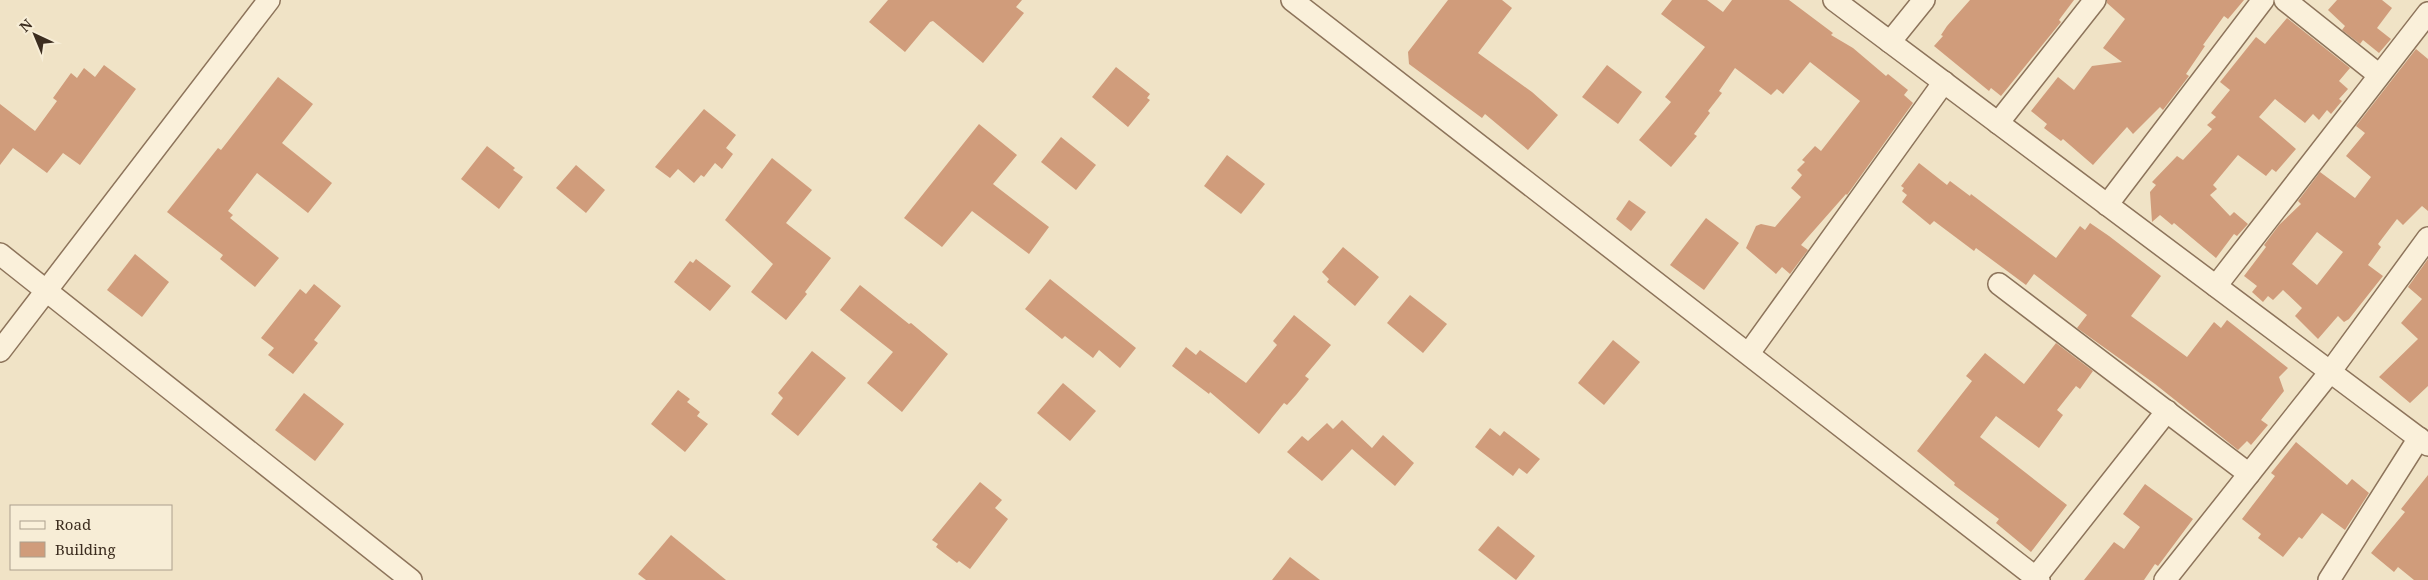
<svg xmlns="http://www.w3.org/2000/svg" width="2428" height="580" font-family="'Noto Serif',serif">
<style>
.building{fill:#d09c7b;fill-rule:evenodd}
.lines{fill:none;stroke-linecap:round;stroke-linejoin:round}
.street-casing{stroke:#8d745b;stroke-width:24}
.street{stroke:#faf0da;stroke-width:21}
</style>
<rect width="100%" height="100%" fill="#f0e3c6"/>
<g class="building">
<polygon points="888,0 1022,0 1016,7 1024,13 983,63 933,21 930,22 905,52 869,22"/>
<polygon points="1448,0 1502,0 1512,8 1478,53 1532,92 1558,115 1528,150 1485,114 1482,118 1409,64 1408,52"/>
<polygon points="1672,0 1707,0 1723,12 1732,0 1789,0 1833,33 1831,35 1853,48 1886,76 1888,74 1908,90 1904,95 1913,103 1847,195 1846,194 1801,245 1808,250 1790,274 1782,267 1776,274 1746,248 1756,226 1761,224 1775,227 1801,197 1791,188 1802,175 1797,170 1805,162 1802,160 1815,146 1821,151 1860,101 1810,62 1783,94 1777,89 1771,95 1735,68 1719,91 1722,93 1708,111 1710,113 1694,134 1697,136 1671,167 1639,140 1671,102 1665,97 1705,47 1661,14"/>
<polygon points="1970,0 2074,0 2059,20 2061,22 2001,96 1991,88 1989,91 1934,46 1943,36 1941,35 1947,26"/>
<polygon points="2107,0 2244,0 2228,19 2224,16 2203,45 2205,46 2186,74 2189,76 2163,110 2160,107 2133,134 2127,127 2093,165 2063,139 2061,141 2044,128 2047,124 2031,111 2058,77 2074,90 2092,66 2122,62 2103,48 2125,19 2107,3"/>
<polygon points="2337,0 2382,0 2392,8 2377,28 2391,39 2379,53 2363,40 2360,44 2342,30 2345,26 2328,10"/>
<polygon points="2287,18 2350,68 2339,81 2348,89 2339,99 2342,101 2331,114 2327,110 2319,120 2313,114 2305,123 2275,99 2259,117 2296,149 2276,172 2272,169 2266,176 2238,155 2213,185 2217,189 2210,195 2230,216 2234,212 2248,224 2237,236 2234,234 2216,258 2174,223 2172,225 2160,215 2152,222 2150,192 2156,185 2152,182 2177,156 2183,160 2212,129 2207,125 2216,117 2211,113 2230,90 2220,82 2256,37 2265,44"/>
<path d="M2416 49 2428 59V211L2422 206 2403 225 2397 219 2378 244 2381 247 2368 265 2383 276 2349 319 2344 322 2338 316 2318 339 2295 316 2302 308 2283 290 2273 300 2268 296 2263 302 2252 292 2257 286 2244 276 2266 247 2264 245 2279 225 2301 204 2298 201 2320 172 2355 198 2371 177 2346 156 2365 133 2356 126ZM2317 232 2343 252 2317 285 2292 264Z"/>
<polygon points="104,65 136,89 80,165 63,153 47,173 13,148 0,165 0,104 35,131 57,101 53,98 71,73 77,78 84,68 95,77"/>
<polygon points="1607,65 1642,92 1618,124 1582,97"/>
<polygon points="1116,67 1150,94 1147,98 1150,100 1128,127 1092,97"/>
<polygon points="278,77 313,104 282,143 332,183 308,213 257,173 228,211 233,215 230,218 279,258 255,287 220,259 223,255 167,212 218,148 221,150"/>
<polygon points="704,109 736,135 726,148 733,154 722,169 715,163 704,177 701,175 694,183 678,169 670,178 655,167"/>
<polygon points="979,124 1017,155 993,184 1049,227 1029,254 972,211 942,247 904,218"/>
<polygon points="1061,137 1096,165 1076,190 1041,162"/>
<polygon points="487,146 515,168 513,170 523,177 499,209 461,179"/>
<polygon points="1227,155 1265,184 1241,214 1204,186"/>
<polygon points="772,158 812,190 786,223 831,258 805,292 807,294 786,320 751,292 773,264 725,220"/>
<polygon points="1919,163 1947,185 1950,181 1970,196 1971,194 2056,258 2080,226 2085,230 2090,223 2109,236 2161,276 2131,316 2187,357 2214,322 2221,328 2227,320 2288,368 2279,377 2284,391 2261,420 2268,425 2251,445 2247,441 2238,450 2155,384 2077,328 2087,315 2034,274 2026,285 1976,248 1974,251 1934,221 1930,225 1902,202 1907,195 1902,191 1904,188 1901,186"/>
<polygon points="576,165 605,190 586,213 556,188"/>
<polygon points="1629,200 1646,212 1631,231 1616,219"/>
<polygon points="1706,218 1739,243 1704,290 1670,265"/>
<polygon points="1343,247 1379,277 1355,306 1327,282 1329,279 1322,272"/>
<polygon points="135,254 169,282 142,317 107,290"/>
<polygon points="696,259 731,286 710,311 674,282 690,261 693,263"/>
<polygon points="2428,259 2428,386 2410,403 2379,377 2418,339 2401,323 2422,299 2408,287"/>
<polygon points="1050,279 1136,348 1120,368 1099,350 1093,358 1065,336 1062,339 1025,309"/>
<polygon points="314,284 341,306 314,340 318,343 293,374 268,355 274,348 261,338 300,289 306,294"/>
<polygon points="860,285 909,324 911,323 948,354 902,412 867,383 893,352 840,310"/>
<polygon points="1410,295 1447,324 1423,353 1387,323"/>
<polygon points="1294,315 1331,345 1305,376 1309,379 1296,395 1287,405 1284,403 1259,434 1210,392 1209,394 1172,366 1186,347 1196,355 1200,350 1246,383 1277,345 1273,341"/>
<polygon points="1613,340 1640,362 1604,405 1578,383"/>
<polygon points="2056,343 2093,371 2080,389 2076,386 2057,410 2063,415 2039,448 1996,416 1980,437 2067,505 2031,552 1996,523 1999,519 1954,485 1955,483 1917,451 1972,381 1966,376 1985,353 2024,384"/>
<polygon points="812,351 846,378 798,436 771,414 783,398 778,393"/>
<polygon points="1063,383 1096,411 1070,441 1037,413"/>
<polygon points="678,390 690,399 687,402 700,412 697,416 708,424 685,452 651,424"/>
<polygon points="304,393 344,424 315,461 275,430"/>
<polygon points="1342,420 1372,448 1383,435 1414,463 1395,486 1352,449 1322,481 1287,452 1302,436 1308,441 1327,423 1333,429"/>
<polygon points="1490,428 1500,436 1504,431 1540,459 1527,474 1519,468 1513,476 1475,447"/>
<polygon points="2296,442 2347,485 2352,479 2369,493 2345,530 2322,513 2302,539 2299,537 2283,557 2258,538 2261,534 2242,519 2275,476 2271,473"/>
<polygon points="2428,475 2428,580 2414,580 2398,567 2394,572 2371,553 2405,512 2401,509"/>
<polygon points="980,482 1002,500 995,508 1008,519 970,569 959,561 957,563 936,547 938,544 932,540"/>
<polygon points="2145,484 2193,519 2158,566 2155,564 2144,580 2084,580 2114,542 2124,549 2140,527 2123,514"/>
<polygon points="1498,526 1535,556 1516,580 1478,550"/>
<polygon points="671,535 726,580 646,580 638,574"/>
<polygon points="1290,557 1320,580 1272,580"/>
</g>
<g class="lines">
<defs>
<g id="street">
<polyline points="1292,0 2039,580"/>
<polyline points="1834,0 2428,445"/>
<polyline points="2285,0 2379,75"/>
<polyline points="1890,42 1924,0"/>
<polyline points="1998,123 2095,0"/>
<polyline points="2107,205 2263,0"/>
<polyline points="0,254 411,580"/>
<polyline points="1999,284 2249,474"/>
<polyline points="2216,286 2428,13"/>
<polyline points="0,351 269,0"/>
<polyline points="1749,353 1944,82"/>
<polyline points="2036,577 2167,411"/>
<polyline points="2165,580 2330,372 2428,238"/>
<polyline points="2329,580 2419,438"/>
</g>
</defs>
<use href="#street" class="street-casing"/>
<use href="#street" class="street"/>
</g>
<rect x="10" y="505" width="162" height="65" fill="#f7edd6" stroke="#aca08d"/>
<rect x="20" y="521" width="25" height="8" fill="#faf0da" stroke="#aca08d"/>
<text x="55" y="530" font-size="15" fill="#3c2d1f">Road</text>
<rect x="20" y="542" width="25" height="15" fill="#d09c7b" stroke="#aca08d"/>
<text x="55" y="555" font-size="15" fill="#3c2d1f">Building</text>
<g transform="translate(35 35) rotate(316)" stroke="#f7edd6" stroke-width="4" paint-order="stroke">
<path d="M0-4L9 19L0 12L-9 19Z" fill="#3c2d1f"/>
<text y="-8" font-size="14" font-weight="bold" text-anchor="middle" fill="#3c2d1f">N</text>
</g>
</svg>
